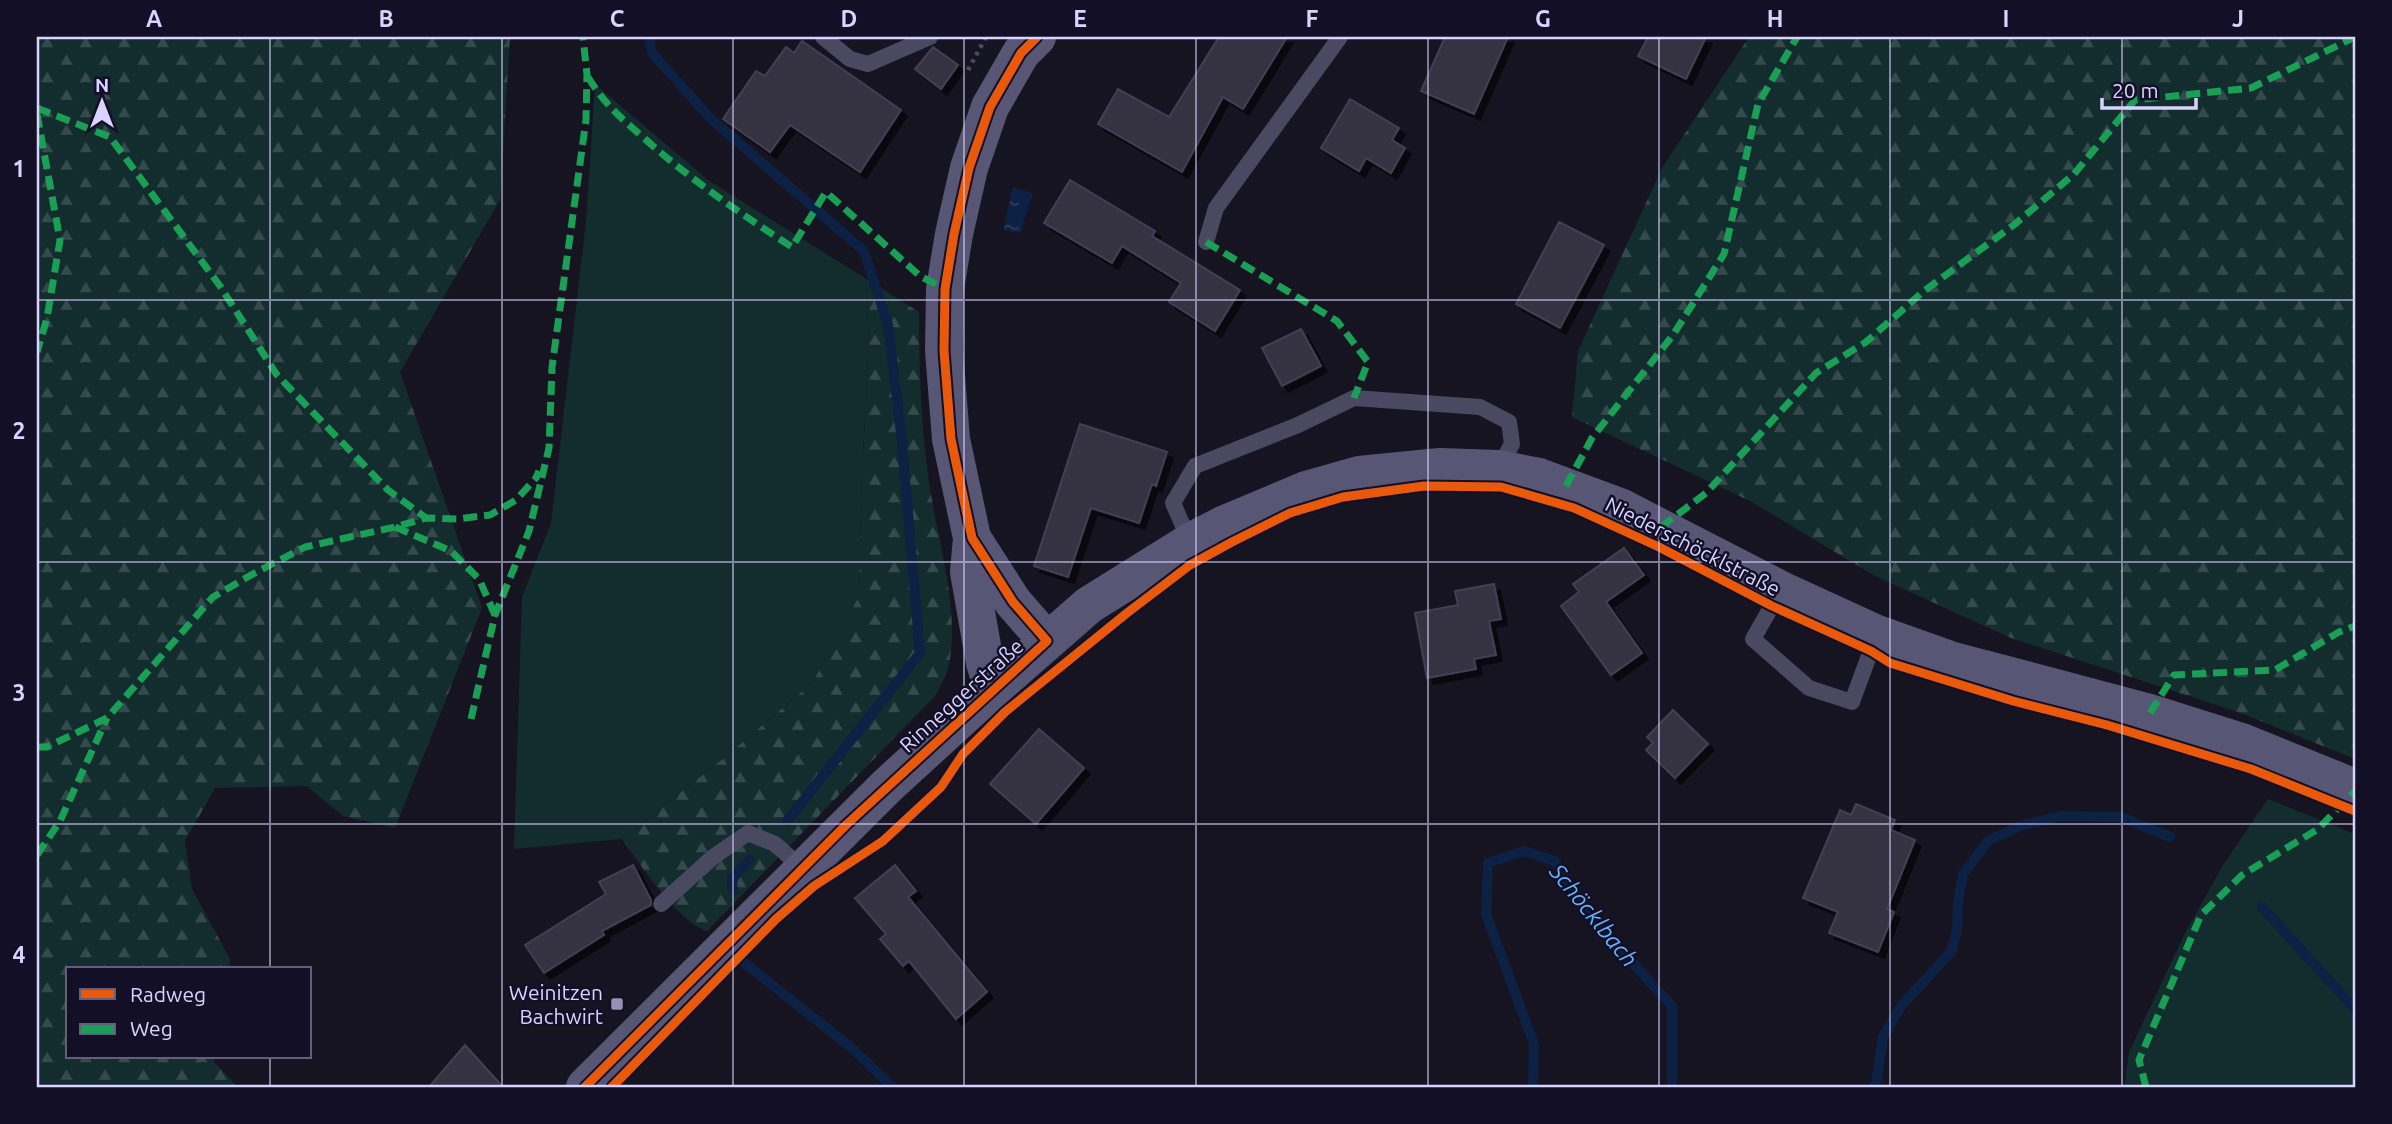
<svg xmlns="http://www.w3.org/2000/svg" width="2392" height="1124" font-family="Ubuntu,sans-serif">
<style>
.grass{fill:#132c2d}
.forest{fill:url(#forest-firs)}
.water{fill:url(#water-ripples)}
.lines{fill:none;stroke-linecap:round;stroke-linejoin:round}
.stream{stroke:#0d2144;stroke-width:10}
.building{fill:#343243;stroke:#433f54;stroke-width:2;filter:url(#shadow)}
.path{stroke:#44505f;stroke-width:4.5;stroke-dasharray:3.5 5;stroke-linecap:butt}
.service{stroke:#4a4962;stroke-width:16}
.secondary{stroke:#575674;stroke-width:38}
.quiet{stroke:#1a9f57;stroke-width:7;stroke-dasharray:14 7;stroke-linecap:butt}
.cycleway-casing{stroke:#130f26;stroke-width:13}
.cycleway{stroke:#e8590c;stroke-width:9}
.grid{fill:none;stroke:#d9d4ff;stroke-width:2;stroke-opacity:0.55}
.poi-dot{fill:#9591b1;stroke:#130f26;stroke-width:2.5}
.labels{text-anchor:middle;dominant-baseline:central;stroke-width:5;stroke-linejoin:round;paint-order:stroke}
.street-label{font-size:21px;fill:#d9d4ff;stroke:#130f26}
.poi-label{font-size:21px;fill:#d9d4ff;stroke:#130f26;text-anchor:end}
.water-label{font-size:23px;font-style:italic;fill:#62b6ff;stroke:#130f26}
.neatline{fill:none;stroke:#d9d4ff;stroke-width:2.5}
.grid-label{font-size:23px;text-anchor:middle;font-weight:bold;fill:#d9d4ff}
</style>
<defs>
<pattern id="forest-firs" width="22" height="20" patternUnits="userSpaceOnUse" patternTransform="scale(1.75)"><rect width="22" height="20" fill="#132c2d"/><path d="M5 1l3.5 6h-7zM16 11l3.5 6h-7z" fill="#354a4c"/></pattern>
<pattern id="water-ripples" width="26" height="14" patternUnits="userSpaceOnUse" patternTransform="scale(1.75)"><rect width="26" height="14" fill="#0d2144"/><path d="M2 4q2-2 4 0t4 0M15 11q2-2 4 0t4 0" fill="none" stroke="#304060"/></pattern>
<filter id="shadow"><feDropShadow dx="6" dy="6" stdDeviation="0" flood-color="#0009"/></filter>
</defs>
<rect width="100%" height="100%" fill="#161421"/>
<g class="grass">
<polygon points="595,84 708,180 865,278 869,341 862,474 859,596 813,682 724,758 622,839 514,849 522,597 551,523 586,221"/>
<polygon points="2268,799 2355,834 2355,1087 2124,1087 2129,1052 2184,935 2223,865"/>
</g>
<g class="forest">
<polygon points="37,37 510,37 500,200 400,372 482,608 395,828 343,816 307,786 215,788 185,841 192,889 230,959 229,968 68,968 68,1056 215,1056 214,1062 238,1087 37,1087"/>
<polygon points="1749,37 2355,37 2355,759 2238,712 2011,638 1875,576 1752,502 1572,417 1578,351 1662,168"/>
<path d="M865 278 919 312C919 370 921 426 929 482 937 538 963 619 947 672 944 680 939 688 935 696L707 931C678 922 640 864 622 839L724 758 813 682 859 596 862 474 869 341Z"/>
</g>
<polygon class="water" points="1013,187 1033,193 1020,233 1003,230"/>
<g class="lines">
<g class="stream">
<polyline points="649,37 652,53 710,118 864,251 888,325 901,433 920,653 787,821"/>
<polyline points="733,890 732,879 749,860"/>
<polyline points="2262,907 2355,1009"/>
<polyline points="742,961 853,1049 892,1087"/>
<polyline points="1533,1087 1534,1044 1486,914 1488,863 1524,851 1555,861 1585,911 1672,1006 1672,1087"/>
<polyline points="1873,1087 1876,1083 1883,1037 1902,1005 1951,952 1957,930 1958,903 1963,874 1988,841 2020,826 2060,816 2121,817 2170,837"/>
</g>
</g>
<g class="building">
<polygon points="1219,37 1287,37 1243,109 1223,97 1182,172 1098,124 1118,89 1169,117"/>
<polygon points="1445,37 1508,37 1474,114 1421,91"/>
<polygon points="1648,37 1706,37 1686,79 1638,56"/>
<polygon points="802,41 901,110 860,172 790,125 770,152 723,119 756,71 765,76 786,47 794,53"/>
<polygon points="933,47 958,65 941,89 915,69"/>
<polygon points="1350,99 1399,128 1392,140 1405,148 1391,173 1366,158 1359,171 1321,148"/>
<polygon points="1070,180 1155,231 1152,236 1240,290 1215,331 1169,302 1181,283 1122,246 1112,263 1044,223"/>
<polygon points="1559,222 1604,245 1560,328 1516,304"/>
<polygon points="1301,329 1321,366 1282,386 1262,348"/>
<polygon points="1080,424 1167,452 1156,486 1152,484 1139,523 1091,508 1068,577 1034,566"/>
<polygon points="1624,548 1644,575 1606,602 1642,653 1611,675 1561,606 1579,592 1573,584"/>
<polygon points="1494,584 1501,619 1489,621 1496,655 1474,659 1476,669 1427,678 1415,613 1458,605 1455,591"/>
<polygon points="1673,710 1708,744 1675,778 1646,750 1653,743 1647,737"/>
<polygon points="1039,729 1084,768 1036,824 990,784"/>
<polygon points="1856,804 1895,820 1891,830 1915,840 1887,909 1894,912 1878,952 1829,933 1838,912 1803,898 1840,810 1851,815"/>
<polygon points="633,865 651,900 651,905 602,931 604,935 544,973 525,945 606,894 599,882"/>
<polygon points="895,865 916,891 908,897 987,992 956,1019 909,961 903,966 880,939 886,934 855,898"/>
<polygon points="465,1045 503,1087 429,1087"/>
</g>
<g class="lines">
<polyline class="path" points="968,70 986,37"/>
<g class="service">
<polyline points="823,37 850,59 868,64 930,37"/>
<polyline points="1206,242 1216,208 1340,37"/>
<polyline points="1190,542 1173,503 1195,466 1298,425 1354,398 1480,407 1509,422 1512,444 1498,469"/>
<polyline points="1781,590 1753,639 1809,688 1852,702 1877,634"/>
<polyline points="661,904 713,857 748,833 775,844 803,869"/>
</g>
<g class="secondary">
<polyline points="972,538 1013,602 1047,641"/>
<polyline points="993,689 985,663 969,572 972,538 951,439 944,351 945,289 954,234 969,168 990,107 1021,53 1037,37"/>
<polyline points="585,1087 887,786 993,689 1089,605 1190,542 1225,524 1306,490 1359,475 1440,467 1498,469 1539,477 1620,507 1781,590 1877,634 1950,660 2150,713 2242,742 2355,788"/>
</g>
<g class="quiet">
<path d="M588 77C605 105 620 117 645 139 691 180 741 214 792 247L826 192 920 276 945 289"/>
<polyline points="37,108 110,137 220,286 277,375 388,490 426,518"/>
<polyline points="37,114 60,240 47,318 37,352"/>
<polyline points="1206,242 1337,321 1368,362 1354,398"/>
<polyline points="1566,486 1592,438 1673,335 1724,254 1758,104 1797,37"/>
<polyline points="395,527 451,551 479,579 495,615"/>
<polyline points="1661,527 1706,493 1816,373 1866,342 1924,291 2015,224 2074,174 2135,100 2251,88 2355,37"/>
<polyline points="2150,713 2174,675 2275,670 2339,632 2355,626"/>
<polyline points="471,719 495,615 529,531 549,448 552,367 586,120 587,75 583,37"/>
<polyline points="37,747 47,747 107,718 213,597 251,575 305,547 395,527 426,518 457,519 490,515 516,500 536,478 539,471"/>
<polyline points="37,855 60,821 107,718"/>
<polyline points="2146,1087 2139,1060 2201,915 2242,875 2318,829 2355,791"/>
</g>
<defs>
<g id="cycleway">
<polyline points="585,1087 846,825 1047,641 1013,602 972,538 951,439 944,351 945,289 954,234 969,168 990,107 1021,53 1037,37"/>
<polyline points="612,1087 776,919 814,886 883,841 941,787 963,754 1005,712 1127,613 1190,565 1232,542 1290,513 1343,497 1424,486 1501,487 1574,508 1659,547 1772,606 1871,651 1890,663 2013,701 2107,725 2251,769 2355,811"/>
</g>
</defs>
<use href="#cycleway" class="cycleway-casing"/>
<use href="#cycleway" class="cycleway"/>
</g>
<path class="grid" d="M270 37V968M502 37V1087M733 37V1087M964 37V1087M1196 37V1087M1428 37V1087M1659 37V1087M1890 37V1087M2122 37V1087M37 300H2355M37 562H2355M37 824H2355M270 1056V1087"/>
<rect class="poi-dot" x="610" y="997" width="14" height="14" rx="3.5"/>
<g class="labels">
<g class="street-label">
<text transform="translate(1693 546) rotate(27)">Niederschöcklstraße</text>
<text transform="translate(961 695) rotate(-42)">Rinneggerstraße</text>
</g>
<g class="poi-label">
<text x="603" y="992">Weinitzen<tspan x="603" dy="24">Bachwirt</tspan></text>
</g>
<g class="water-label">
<text transform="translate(1594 915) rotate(51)">Schöcklbach</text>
</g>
</g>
<rect width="2392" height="1124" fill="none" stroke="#130f26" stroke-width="77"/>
<rect x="66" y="967" width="245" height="91" fill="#130f26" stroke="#625e7d" stroke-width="2"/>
<rect x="80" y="989" width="35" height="10" fill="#e8590c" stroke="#625e7d" stroke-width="2"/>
<text x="130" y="1002" font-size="21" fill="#d9d4ff">Radweg</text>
<rect x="80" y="1024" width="35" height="10" fill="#1a9f57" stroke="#625e7d" stroke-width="2"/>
<text x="130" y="1036" font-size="21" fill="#d9d4ff">Weg</text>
<g transform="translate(102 102)" stroke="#130f26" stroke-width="5" paint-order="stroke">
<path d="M0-5L12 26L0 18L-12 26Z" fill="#d9d4ff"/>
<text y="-10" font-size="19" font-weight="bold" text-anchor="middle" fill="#d9d4ff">N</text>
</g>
<path d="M2102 98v10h94v-10" fill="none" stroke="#d9d4ff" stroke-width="3.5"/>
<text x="2112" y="98" font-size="21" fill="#d9d4ff" stroke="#130f26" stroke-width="5" paint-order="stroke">20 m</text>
<rect x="38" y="38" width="2316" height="1048" class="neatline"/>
<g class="grid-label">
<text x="154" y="27">A</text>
<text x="386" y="27">B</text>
<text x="617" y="27">C</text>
<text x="849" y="27">D</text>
<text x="1080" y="27">E</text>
<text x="1312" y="27">F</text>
<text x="1543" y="27">G</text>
<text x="1775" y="27">H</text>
<text x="2006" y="27">I</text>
<text x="2238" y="27">J</text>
<text x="19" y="177">1</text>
<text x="19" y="439">2</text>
<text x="19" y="701">3</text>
<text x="19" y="963">4</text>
</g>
</svg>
